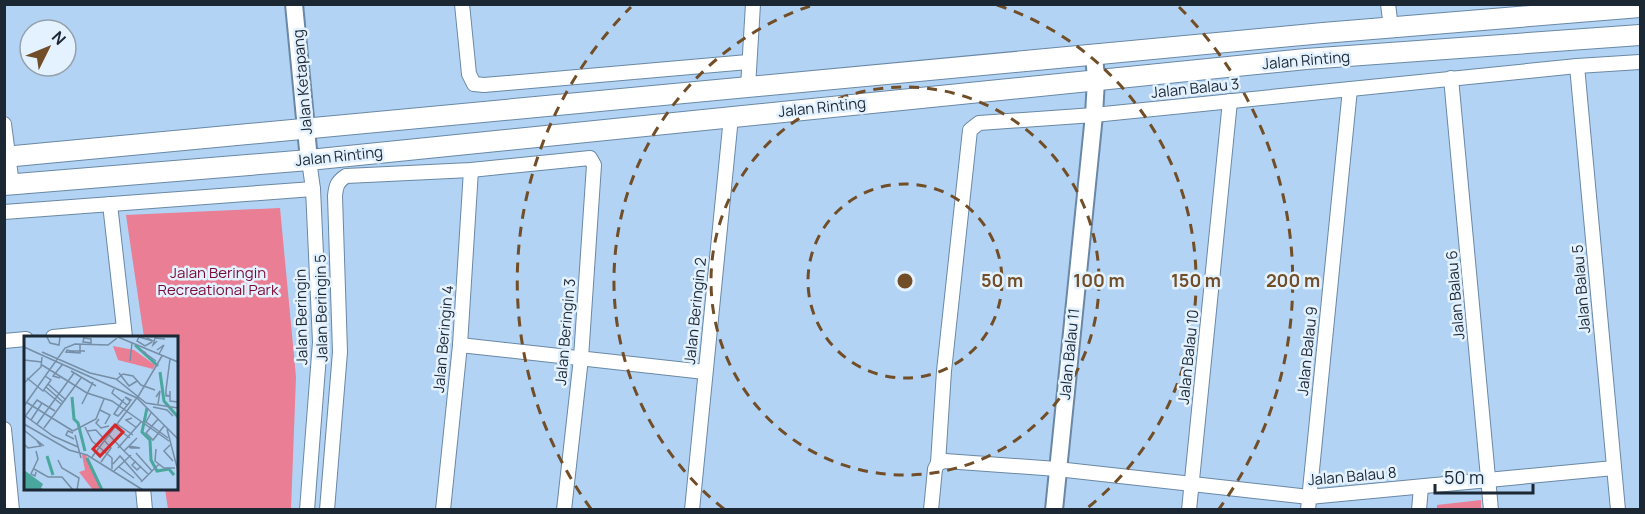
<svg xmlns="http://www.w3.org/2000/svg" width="1645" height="514" font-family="Manrope,sans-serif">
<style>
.green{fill:#e97e95}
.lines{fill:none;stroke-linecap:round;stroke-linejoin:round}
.minor-casing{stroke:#6a88a5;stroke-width:16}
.tertiary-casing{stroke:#6a88a5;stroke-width:20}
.secondary-casing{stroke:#6a88a5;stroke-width:22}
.minor{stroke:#fff;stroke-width:14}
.tertiary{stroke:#fff;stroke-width:16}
.secondary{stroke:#fff;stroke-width:20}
.ring{fill:none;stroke:#714e27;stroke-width:3;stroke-dasharray:10 8}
.labels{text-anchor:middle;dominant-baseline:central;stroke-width:5;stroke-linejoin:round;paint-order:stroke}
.street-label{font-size:15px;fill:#1b2733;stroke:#e4f2ff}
.park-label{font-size:15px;fill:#7a0a34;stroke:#e4f2ff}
.inset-river{fill:none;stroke:#49a79e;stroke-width:3}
.inset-road{fill:none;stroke:#768ea6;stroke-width:1.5}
.view{fill:#d62828;fill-opacity:0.15;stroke:#d62828;stroke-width:3}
.inset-edge{fill:none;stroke:#1b2733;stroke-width:3}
.centre{fill:#714e27;stroke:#e4f2ff;stroke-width:3}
.ring-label{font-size:18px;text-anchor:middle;font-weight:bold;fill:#714e27;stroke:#e4f2ff;stroke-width:5;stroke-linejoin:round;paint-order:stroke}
</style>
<rect width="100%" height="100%" fill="#b2d3f3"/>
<g class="green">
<polygon points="280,208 296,377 291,509 168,509 165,489 177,488 177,337 144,337 126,215"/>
<polygon points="1481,500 1481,509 1437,509 1437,505"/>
</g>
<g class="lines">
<defs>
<g id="minor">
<polyline points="462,4 469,74 474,84 484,85 748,62"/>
<polyline points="1388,4 1391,28"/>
<polyline points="1577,66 1618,510"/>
<polyline points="1451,78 1491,510"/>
<polyline points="748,87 753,4"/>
<polyline points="4,124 12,185"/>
<polyline points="110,204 125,337"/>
<polyline points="4,212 313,189"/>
<polyline points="53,337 124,330"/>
<polyline points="4,341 26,339"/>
<polyline points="460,345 705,372"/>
<polyline points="4,429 12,510"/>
<polyline points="938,463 945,461 1057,469 1309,497 1614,468"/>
<polyline points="143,488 145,510"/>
<polyline points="307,510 320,342 313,189 309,160"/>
<path d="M327 510 340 352 335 196C336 186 337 182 346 176L471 170 590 158 594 165 581 358 564 510"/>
<polyline points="443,510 460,345 471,170"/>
<polyline points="692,510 731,117"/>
<polyline points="931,510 935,469 938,463 944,371 970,130 979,123 1094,115 1577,66 1640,62"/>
<polyline points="1189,510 1230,101"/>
<polyline points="1308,510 1350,89"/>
<polyline points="1419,510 1421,487"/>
</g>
<g id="tertiary">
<polyline points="294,4 309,160"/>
<polyline points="1054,510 1094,115 1096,80 1094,54"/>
</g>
<g id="secondary">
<polyline points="4,157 1323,33 1640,7"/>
<polyline points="4,185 309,160 1306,59 1640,35"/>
</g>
</defs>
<use href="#minor" class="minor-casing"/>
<use href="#tertiary" class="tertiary-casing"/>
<use href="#secondary" class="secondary-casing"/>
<use href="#minor" class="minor"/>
<use href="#tertiary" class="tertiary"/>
<use href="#secondary" class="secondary"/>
</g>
<g class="ring">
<circle cx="905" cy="281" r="97"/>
<circle cx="905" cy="281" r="194"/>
<path d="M724 509A291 291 0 0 1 813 5M997 5A291 291 0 0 1 1086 509"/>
<path d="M591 509A388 388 0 0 1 631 7M1179 7A388 388 0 0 1 1219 509"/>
</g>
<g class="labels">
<g class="street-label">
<text transform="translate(1306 60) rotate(-5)">Jalan Rinting</text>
<text transform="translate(302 82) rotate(-95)">Jalan Ketapang</text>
<text transform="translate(1195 88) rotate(-6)">Jalan Balau 3</text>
<text transform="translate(822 107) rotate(-6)">Jalan Rinting</text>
<text transform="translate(339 156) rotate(-6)">Jalan Rinting</text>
<text transform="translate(1581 289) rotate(-95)">Jalan Balau 5</text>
<text transform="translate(1455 295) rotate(-95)">Jalan Balau 6</text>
<text transform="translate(321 308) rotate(-91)">Jalan Beringin 5</text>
<text transform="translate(695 311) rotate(-84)">Jalan Beringin 2</text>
<text transform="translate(301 317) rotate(-91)">Jalan Beringin</text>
<text transform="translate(565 332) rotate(-85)">Jalan Beringin 3</text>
<text transform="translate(443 339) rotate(-85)">Jalan Beringin 4</text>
<text transform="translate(1307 351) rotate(-84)">Jalan Balau 9</text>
<text transform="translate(1069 354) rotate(-84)">Jalan Balau 11</text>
<text transform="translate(1188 357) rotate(-84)">Jalan Balau 10</text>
<text transform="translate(1352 476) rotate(-5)">Jalan Balau 8</text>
</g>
<g class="park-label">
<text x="218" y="272">Jalan Beringin<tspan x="218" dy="17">Recreational Park</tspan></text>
</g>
</g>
<g transform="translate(24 336)">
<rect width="154" height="154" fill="#b2d3f3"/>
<path d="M89 10 110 14 131 29 129 33 94 24ZM58 119H62L77 154H69L55 136 61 134Z" fill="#e97e95"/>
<path d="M0 134 19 148 17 152 21 154H0Z" fill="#49a79e"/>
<path class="inset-river" d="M111 9 134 30M136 36 140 65 154 81M48 61 50 83 54 87 61 115M123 72 118 96 126 104 127 124 133 135 145 133 150 139M23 120 29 139M63 122 78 154"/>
<path class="inset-road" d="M23 1 26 7 35 9 36 1M94 1 154 26M115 1 113 5 121 10 128 6M115 1 129 5 123 2M60 2 67 3V7L60 6H59L60 1M133 5 129 9 131 2 141 3M56 9V17L42 16 43 14 47 15H61M0 11 113 62 154 103M133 14 140 9 135 18M18 16 66 37 92 43 122 67 154 72M122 17 118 15 132 25M0 24 18 26M106 25 108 7M18 29 63 57 88 65 145 105M47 35 72 50M95 37 105 50 113 45M3 42 19 55 27 44 21 40M36 42 29 40 38 29M93 43 99 38 109 40 117 49 131 54M0 47 17 31 18 21M24 48 42 64M22 51 39 66M90 53 88 57 103 69M20 54 37 68M146 55V65L154 66M142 59 146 60H142V54L146 23M132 61 136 55 134 68M100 63 90 78 94 80 96 78 105 67 106 65 107 64 101 61 106 65M2 66 49 95M58 68 69 46M0 70 41 12 51 8 84 9 93 2M129 71 143 74 149 80M76 74 86 79 81 88M127 77 122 86 144 102M0 79 29 100 54 111M0 82 13 64 31 75M108 82 102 84 113 92M75 83 72 87 77 92 85 90M134 83 122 97 129 104 140 90M7 84 18 67M0 88 45 114 63 119 119 154M13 88 50 37M93 88 109 99M61 91 68 105 88 122V133M91 91 106 102M20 92 57 42M143 93 154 135M1 95 20 110M49 95 72 83 80 63M63 95 72 94 80 103M49 97 44 95 42 99 50 103M51 99 57 122M85 99 101 116M0 108 4 112 17 110 13 105M146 109 140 115 149 125M105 111 107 112H116L105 110M94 112 117 86M132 113 131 125 140 132H151M12 115 14 123 7 138 11 140 12 136M100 115 113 102M101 116 125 139M112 117 128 135M68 121 115 59 138 20M34 124 38 132 55 142 53 154M112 125 108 129 113 134 117 130M77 126 87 112 80 104M89 128 96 120 118 145M95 131 110 142M10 133 24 141H38L49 154M90 135 107 119M117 146 135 128"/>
<path class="view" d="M91 89 99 96 76 120 69 113Z"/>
<rect width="154" height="154" class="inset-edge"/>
</g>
<circle cx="905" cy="281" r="9" class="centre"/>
<g class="ring-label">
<text x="1002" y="287">50 m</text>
<text x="1099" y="287">100 m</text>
<text x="1196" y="287">150 m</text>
<text x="1293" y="287">200 m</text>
</g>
<rect width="1645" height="514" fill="none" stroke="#1b2733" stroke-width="12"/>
<g transform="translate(48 48) rotate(47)"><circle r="28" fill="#e4f2ff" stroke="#94a1ad" stroke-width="1.5"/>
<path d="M0-4.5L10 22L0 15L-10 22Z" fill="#714e27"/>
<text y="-9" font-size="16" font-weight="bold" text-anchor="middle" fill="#1b2733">N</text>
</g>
<path d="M1435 484v9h98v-9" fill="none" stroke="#1b2733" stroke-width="3"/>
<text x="1444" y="484" font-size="18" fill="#1b2733" stroke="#e4f2ff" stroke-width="4.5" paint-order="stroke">50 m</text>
</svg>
